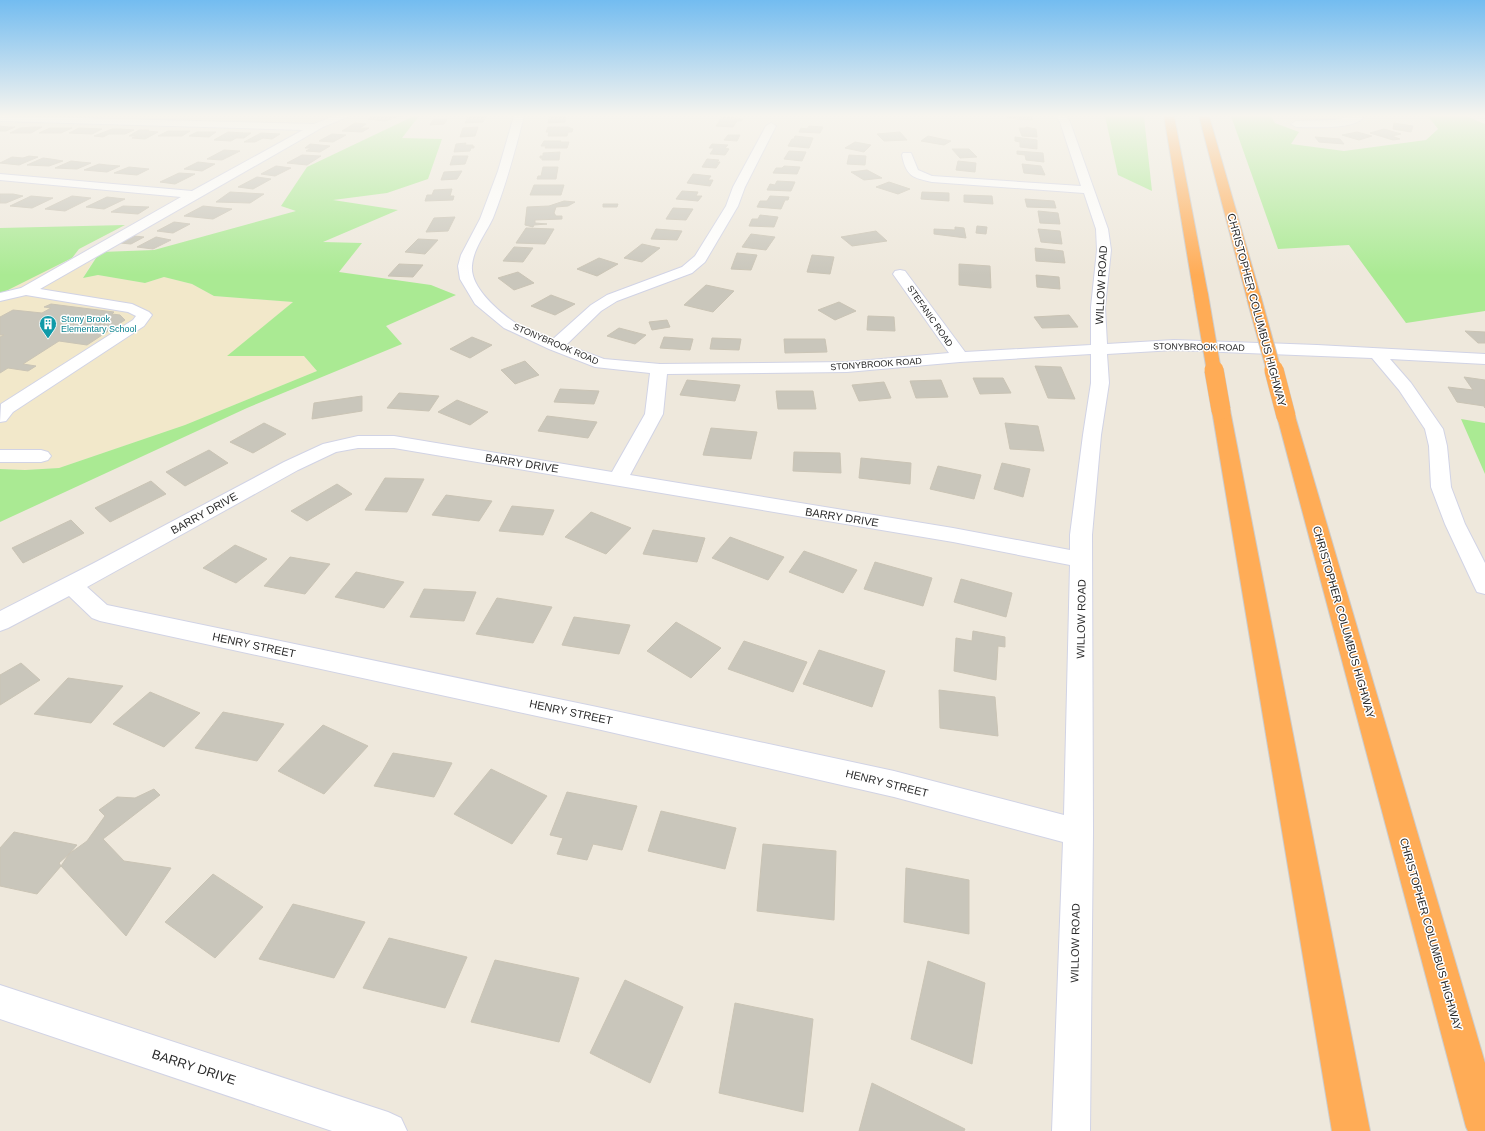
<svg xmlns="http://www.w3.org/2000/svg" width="1485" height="1131" font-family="Arial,sans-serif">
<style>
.education{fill:#f2e8ca}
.green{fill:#aaea93}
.building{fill:#c9c6bb;stroke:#cac4b5}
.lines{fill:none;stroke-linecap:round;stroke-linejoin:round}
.minor-casing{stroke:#d1d3e5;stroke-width:2}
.highway-casing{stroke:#ccc;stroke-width:2}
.minor{fill:#fff;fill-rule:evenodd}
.highway{fill:#ffac56;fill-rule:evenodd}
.highway-bridge-far1-casing{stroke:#ccc;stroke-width:16;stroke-linecap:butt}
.highway-bridge-casing{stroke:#ccc;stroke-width:20;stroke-linecap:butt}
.highway-bridge-far1{stroke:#ffac56;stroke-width:14}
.highway-bridge{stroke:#ffac56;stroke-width:19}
.labels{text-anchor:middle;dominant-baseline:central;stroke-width:3;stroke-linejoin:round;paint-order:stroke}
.far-street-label{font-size:9px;fill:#2b2b2b;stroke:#fff}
.far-culture-label{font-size:9px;fill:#0d838f;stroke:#fff;text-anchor:start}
.street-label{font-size:11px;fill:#2b2b2b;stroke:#fff}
.near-street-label{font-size:13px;fill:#2b2b2b;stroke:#fff}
</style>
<rect width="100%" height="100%" fill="#eee8dc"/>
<polygon class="education" points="92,262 83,278 98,275 145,283 164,277 192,284 214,296 293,302 228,356 304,356 317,371 185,425 59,468 25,470 0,469 0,294 59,265"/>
<g class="green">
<polygon points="414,116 419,116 402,138 442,139 428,179 387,193 333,200 398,210 323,242 362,243 339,272 431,285 456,295 386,326 402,344 247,408 0,522 0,469 25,470 59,468 185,425 317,371 304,356 227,356 293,302 214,296 192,284 164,277 145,283 98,275 83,278 96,258 101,252 154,250 296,211 281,206 307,167"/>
<polygon points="1144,116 1144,117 1152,191 1118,175 1105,116"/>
<polygon points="1271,116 1275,123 1299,132 1291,144 1344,151 1426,140 1438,129 1428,116 1466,116 1485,124 1485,311 1406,323 1349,245 1278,249 1231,116"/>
<polygon points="125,225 79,249 72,258 0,294 0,228"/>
<polygon points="1461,419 1485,423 1485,474"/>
</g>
<g class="building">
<polygon points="373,116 401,116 396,117 385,121 368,119"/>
<polygon points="486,116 483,122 465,123 468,117"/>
<polygon points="550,116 566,116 565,122 548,123"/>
<polygon points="1008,116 1032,116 1032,120 1008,118"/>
<polygon points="722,117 736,118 743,119 741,121 737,121 733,127 716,126"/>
<polygon points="433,120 447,120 444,124 430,125"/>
<polygon points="355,123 366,124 360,128 369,128 362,132 342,131"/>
<polygon points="1394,123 1413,126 1411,132 1393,129"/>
<polygon points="0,126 8,127 7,127 15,127 6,131 0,131"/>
<polygon points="809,126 823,127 820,133 799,132 801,128 807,129"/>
<polygon points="33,127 42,127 31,133 10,133 20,128"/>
<polygon points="478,127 475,136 460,137 463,128"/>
<polygon points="548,127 568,127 573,129 572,132 568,132 567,136 548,136 549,132 546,132"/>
<polygon points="1026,127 1036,129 1037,137 1022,136 1019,128 1026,128"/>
<polygon points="50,128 72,128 61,133 39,133"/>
<polygon points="79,128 102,129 92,134 69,133"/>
<polygon points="112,129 120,129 134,130 125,134 109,134 103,137 94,136"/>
<polygon points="1384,129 1401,134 1392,136 1400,139 1393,140 1370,133"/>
<polygon points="139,130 149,130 148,131 158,132 145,139 132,138 137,136 129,136"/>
<polygon points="168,131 190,131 182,136 158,136"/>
<polygon points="197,132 216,132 209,137 189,136"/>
<polygon points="228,132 243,133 242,133 251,133 244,138 236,138 231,141 214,140"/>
<polygon points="900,132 907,140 884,141 877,134"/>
<polygon points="1357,132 1372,136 1359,140 1342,135"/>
<polygon points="261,133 280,134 272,139 263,138 255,142 244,142"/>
<polygon points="332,134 346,135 333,142 319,141"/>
<polygon points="728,135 740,135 737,141 724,140"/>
<polygon points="795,136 813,138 809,148 788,146 792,139 794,139"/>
<polygon points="928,136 951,141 944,145 921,141"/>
<polygon points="1015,137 1037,140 1037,149 1020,147 1020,142 1015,141"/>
<polygon points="1315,137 1340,139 1344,144 1319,142"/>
<polygon points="544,141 561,141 560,142 569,142 567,148 545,148 546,146 541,146"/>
<polygon points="855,142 871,145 864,152 845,148"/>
<polygon points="466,143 465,145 473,145 472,147 474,146 474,148 471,148 470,151 454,152 456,144"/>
<polygon points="310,144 330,146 320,152 306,151 311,148 305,148"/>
<polygon points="712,144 728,145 725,148 729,149 725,155 712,154 710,154 714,148 709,148"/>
<polygon points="952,149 969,149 977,157 960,158"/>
<polygon points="224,150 240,151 222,160 207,159"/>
<polygon points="789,151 806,152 802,161 784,159"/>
<polygon points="1017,151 1043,153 1044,162 1026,160 1025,155 1017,154"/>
<polygon points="560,152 559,160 542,160 542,158 540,158 540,156 543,156 543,153"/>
<polygon points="302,155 321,156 307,165 287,163"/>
<polygon points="849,155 866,156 865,165 847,164"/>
<polygon points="29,156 38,157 19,165 0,163 12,157 23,158"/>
<polygon points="453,156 468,156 465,164 450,165"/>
<polygon points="43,158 51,159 63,161 49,166 27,165"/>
<polygon points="707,159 719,160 717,162 720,162 716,168 702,167"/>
<polygon points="71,161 80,162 91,163 77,169 55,168"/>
<polygon points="958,161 976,163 975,172 956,170"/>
<polygon points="198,162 215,164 202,171 184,169"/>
<polygon points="99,164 107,165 120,166 107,172 84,170"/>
<polygon points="1022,164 1041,166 1045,175 1024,173"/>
<polygon points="276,166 291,168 275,176 261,174"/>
<polygon points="784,166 800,167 797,174 773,173 776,168 782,168"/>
<polygon points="129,167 149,169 137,175 114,173"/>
<polygon points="543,167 558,167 556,179 537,179 538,176 541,176"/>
<polygon points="867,170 882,178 864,180 851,172"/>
<polygon points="462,171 457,179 441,180 444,172"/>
<polygon points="179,173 195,174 175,184 160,182"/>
<polygon points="693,174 711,176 708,180 713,180 710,186 687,183"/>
<polygon points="257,177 271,179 253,189 238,187"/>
<polygon points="777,181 795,182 791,191 767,190 770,184 775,185"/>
<polygon points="889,182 910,189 898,194 876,187"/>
<polygon points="534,185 564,185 561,195 530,195"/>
<polygon points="452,189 450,196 454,196 453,200 425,201 427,195 432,195 434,190"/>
<polygon points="682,191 698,192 696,196 702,196 698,201 676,199"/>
<polygon points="230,192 264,194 250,203 216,202"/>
<polygon points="922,192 949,193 949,201 921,199"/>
<polygon points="0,194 13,194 23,196 6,203 0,203"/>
<polygon points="964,195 992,196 993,204 964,202"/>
<polygon points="31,196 53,198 32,208 10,206"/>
<polygon points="72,196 91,198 65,211 45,209"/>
<polygon points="770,196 789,197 788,200 785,200 781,209 757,207 760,201 767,201"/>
<polygon points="107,197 125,199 104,209 86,207"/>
<polygon points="1025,199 1054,201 1056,208 1027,207"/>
<polygon points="564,201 575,202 568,206 556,207 554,213 556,216 562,216 562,219 535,220 535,223 547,224 534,225 533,227 525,225 527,207 549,206"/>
<polygon points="603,204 618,204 617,207 603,207"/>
<polygon points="123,206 149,207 138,214 111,212"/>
<polygon points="203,206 232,209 213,219 184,216"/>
<polygon points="673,208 693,209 686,220 666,219"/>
<polygon points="1038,211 1058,213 1060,224 1040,223"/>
<polygon points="760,215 778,217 774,227 749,226 752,219 758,219"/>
<polygon points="455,217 448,231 426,232 434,218"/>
<polygon points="174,222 190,224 173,233 157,231"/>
<polygon points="977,226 987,227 986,234 976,233"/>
<polygon points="955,227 964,228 966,238 934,234 934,229 955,230"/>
<polygon points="526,228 554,229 545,244 516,243"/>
<polygon points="656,229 682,231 677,240 651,239"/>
<polygon points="1038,229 1060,231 1062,244 1041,242"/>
<polygon points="876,231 887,241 852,246 841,237"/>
<polygon points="751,234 775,237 766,250 742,247"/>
<polygon points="134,236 144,237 131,244 120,243"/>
<polygon points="156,237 171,240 153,249 137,247"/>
<polygon points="418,239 438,240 425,254 405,252"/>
<polygon points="642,244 660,248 642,262 624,258"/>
<polygon points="514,247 533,248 523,262 503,261"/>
<polygon points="1035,248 1063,251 1065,263 1036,261"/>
<polygon points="737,253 757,255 751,270 731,269"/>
<polygon points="812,255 834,257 830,274 807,272"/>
<polygon points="599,258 618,264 597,276 577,269"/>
<polygon points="399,264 423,265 413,277 388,276"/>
<polygon points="959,264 990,266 991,288 959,285"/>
<polygon points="518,272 534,283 514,290 498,278"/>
<polygon points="1036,275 1059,277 1060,289 1037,287"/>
<polygon points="706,285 734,291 713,312 684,305"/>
<polygon points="551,295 575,304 555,315 531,306"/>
<polygon points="839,302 856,311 835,320 818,310"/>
<polygon points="51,304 114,312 112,314 120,315 125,320 87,345 59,341 23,364 36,366 28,371 8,368 0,373 0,337 4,335 0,335 0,317 13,310 42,313 51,308 44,307"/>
<polygon points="1069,315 1078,327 1042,328 1034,317"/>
<polygon points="868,316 894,317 895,331 867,330"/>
<polygon points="667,320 670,327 652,330 649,322"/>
<polygon points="619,328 646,335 635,344 607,336"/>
<polygon points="1465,331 1485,332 1485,343 1478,343"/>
<polygon points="472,337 492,345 470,358 450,349"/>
<polygon points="664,337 693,339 690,350 660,348"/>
<polygon points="712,338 741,339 739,350 710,349"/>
<polygon points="784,339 825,339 827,352 785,353"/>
<polygon points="525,361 539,375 515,384 501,370"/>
<polygon points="1035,366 1061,367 1075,399 1048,398"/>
<polygon points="1464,377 1485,380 1485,408 1484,406 1457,402 1448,387 1473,390"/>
<polygon points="973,378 1003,378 1011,393 980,394"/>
<polygon points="687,380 740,385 735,401 680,395"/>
<polygon points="941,380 948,397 916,398 910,381"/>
<polygon points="884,382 891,398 859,401 852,385"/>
<polygon points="560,389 599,391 594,404 554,402"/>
<polygon points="776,391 813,391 816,409 778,409"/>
<polygon points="399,393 439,396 429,411 387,408"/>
<polygon points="362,396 362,411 312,419 314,403"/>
<polygon points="457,400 488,412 470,425 438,412"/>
<polygon points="547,416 597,422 588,438 538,431"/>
<polygon points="264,423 286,434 253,453 230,442"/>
<polygon points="1005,423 1038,426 1044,451 1010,449"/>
<polygon points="711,428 757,432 751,459 703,455"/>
<polygon points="209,450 228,463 185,486 166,472"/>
<polygon points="794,452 840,453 841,473 793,471"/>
<polygon points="861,458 911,463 910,484 859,478"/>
<polygon points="1002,463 1030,469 1023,497 994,489"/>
<polygon points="938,466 981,475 974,499 930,489"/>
<polygon points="385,478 424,479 407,512 365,510"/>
<polygon points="151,481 166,494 110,522 95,508"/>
<polygon points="337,484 352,494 307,521 291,511"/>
<polygon points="446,495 492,501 479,521 432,515"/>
<polygon points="512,506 554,510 543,535 499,531"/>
<polygon points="591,512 631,528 606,554 565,537"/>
<polygon points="71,520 84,533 23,563 12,548"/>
<polygon points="653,530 705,538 697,562 643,554"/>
<polygon points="730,537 784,557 768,580 712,558"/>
<polygon points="235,545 267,559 236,583 203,568"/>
<polygon points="804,551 857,570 843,593 789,572"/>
<polygon points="290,557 330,564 305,594 264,586"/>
<polygon points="875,562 932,578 923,606 864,589"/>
<polygon points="356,572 404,582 384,608 335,597"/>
<polygon points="961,579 1012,593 1006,617 954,602"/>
<polygon points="424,589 476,592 464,621 410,617"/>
<polygon points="497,598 552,607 533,643 476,634"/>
<polygon points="574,617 630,625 619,654 562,645"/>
<polygon points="676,622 721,648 691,678 647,651"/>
<polygon points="973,631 1005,637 1005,647 998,646 996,680 954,671 956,638 972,641"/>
<polygon points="744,641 807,662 793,692 728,669"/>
<polygon points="819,650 885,671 872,707 803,684"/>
<polygon points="21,663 40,680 0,705 0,675"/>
<polygon points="68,678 123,686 91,723 34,714"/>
<polygon points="939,690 995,697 998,736 940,728"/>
<polygon points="150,692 200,713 164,747 113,724"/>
<polygon points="223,712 284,724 257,761 195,748"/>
<polygon points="323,725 368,746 324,794 278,771"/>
<polygon points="393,753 452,763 434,797 374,786"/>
<polygon points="491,769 547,796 512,844 454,814"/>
<polygon points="154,789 160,795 103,839 124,861 171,868 126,936 61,866 69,854 87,841 105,816 99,810 117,797 135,798"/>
<polygon points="567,792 637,806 622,850 593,844 587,860 557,854 563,838 550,835"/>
<polygon points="661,811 736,828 725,869 648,851"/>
<polygon points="14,832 77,845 69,854 59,863 61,866 37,894 0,886 0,848"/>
<polygon points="763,844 836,851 834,920 757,911"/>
<polygon points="906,868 969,880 969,934 904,922"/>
<polygon points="213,874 263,907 215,958 165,922"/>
<polygon points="293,904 365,922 334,978 259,959"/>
<polygon points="389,938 467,957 445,1008 363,988"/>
<polygon points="495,960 579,978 559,1042 471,1022"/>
<polygon points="928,961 985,983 972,1064 911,1039"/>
<polygon points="625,980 683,1007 650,1083 590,1053"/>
<polygon points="735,1003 813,1019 803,1112 719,1093"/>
<polygon points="872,1083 965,1129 964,1131 859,1131"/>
</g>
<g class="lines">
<defs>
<g id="minor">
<polygon points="0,116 314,124 334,116 350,116 323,127 40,289 132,304 149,312 152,315 144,326 13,412 6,421 0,422 1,404 133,320 136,316 128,312 26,295 0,301 0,293 21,288 181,197 0,180 0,174 192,191 303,130 0,121"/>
<path d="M514 116H524C515 151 506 185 493 218 486 233 473 249 472 266 470 287 498 311 514 322 526 329 541 334 553 339L591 305 607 295 682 267 695 256 726 206 733 187 766 126 771 123 776 126 745 187 738 206 705 262 692 273 617 301 601 311 566 345 604 359 660 364 847 362 949 353 893 274 895 271 900 270 905 271 965 352 1091 345V307L1097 250 1096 229 1084 193 932 182C913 178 906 176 902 155L903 153H911L918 170 932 176 1081 186 1060 122 1056 116H1066L1070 122 1108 229 1111 250 1105 307 1107 344 1174 340 1317 345 1485 354V364L1390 359 1411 383 1443 429 1447 446 1451 487 1465 524 1485 563V594L1477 592 1474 586 1445 524 1431 487 1429 446 1425 429 1399 390 1372 358 1174 350 1107 354 1109 383 1101 435 1092 535 1093 832 1090 1131H1052L1063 842 894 797 597 729 100 621 92 618 69 596 8 628 0 631V611L94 563 284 462 323 444 358 436H394L612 472 645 414 650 373 595 367 549 349 504 328 475 304 460 279 458 266 461 255 480 219 498 171ZM1091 354V383L1083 435 1070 535V550L953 528 630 475 663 414 667 374 847 372 960 362ZM358 448H394L953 542 1070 565 1064 815 894 771 597 707 107 605 87 587 298 470 336 452Z"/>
<path d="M1352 116H1362L1363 118C1352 130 1312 127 1296 127L1291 124 1296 121 1335 120Z"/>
<polygon points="0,450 41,450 48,452 51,456 48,460 41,462 0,462"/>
<polygon points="0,985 388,1112 401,1118 407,1131 332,1131 0,1019"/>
</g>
<g id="highway">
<polygon points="1164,116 1174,116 1208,295 1206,298 1201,299 1196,298 1194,295"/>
<polygon points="1199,116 1209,116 1261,298 1259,301 1254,302 1249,301 1247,298"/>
<polygon points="1221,405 1227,406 1230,410 1370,1131 1332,1131 1212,410 1215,406"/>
<polygon points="1286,411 1292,412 1295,416 1485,1063 1485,1131 1468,1131 1466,1127 1277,416 1280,412"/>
</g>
</defs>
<use href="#minor" class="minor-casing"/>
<use href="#highway" class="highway-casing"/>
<use href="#minor" class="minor"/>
<use href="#highway" class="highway"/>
<defs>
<g id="highway-bridge-far1">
<polyline points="1201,295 1214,371"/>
<polyline points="1254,298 1274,371"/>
</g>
<g id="highway-bridge">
<polyline points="1214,370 1221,410"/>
<polyline points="1274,370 1286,416"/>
</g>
</defs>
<use href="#highway-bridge-far1" class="highway-bridge-far1-casing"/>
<use href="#highway-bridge" class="highway-bridge-casing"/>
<use href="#highway-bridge-far1" class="highway-bridge-far1"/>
<use href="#highway-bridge" class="highway-bridge"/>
</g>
<linearGradient id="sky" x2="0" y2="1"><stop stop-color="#73bcf0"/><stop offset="0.42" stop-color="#f7f5ef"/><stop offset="1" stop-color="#f7f5ef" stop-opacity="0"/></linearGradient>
<rect width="1485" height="275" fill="url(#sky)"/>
<defs>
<symbol id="building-pin" viewBox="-11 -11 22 30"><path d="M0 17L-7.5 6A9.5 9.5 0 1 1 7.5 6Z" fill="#0f9aa8" stroke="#fff"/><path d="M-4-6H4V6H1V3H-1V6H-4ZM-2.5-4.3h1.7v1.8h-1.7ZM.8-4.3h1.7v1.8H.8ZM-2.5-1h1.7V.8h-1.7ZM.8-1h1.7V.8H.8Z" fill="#fff"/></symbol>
</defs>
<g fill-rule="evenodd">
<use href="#building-pin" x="38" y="314" width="20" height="27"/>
</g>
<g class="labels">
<g class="far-street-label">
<text transform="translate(930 316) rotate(55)">STEFANIC ROAD</text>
<text transform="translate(556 344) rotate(23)">STONYBROOK ROAD</text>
<text transform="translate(1199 347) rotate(1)">STONYBROOK ROAD</text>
<text transform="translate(876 364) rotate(-4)">STONYBROOK ROAD</text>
</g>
<g class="far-culture-label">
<text x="61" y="319">Stony Brook<tspan x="61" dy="10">Elementary School</tspan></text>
</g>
<g class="street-label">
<text transform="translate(1101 285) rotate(-87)">WILLOW ROAD</text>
<text transform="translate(1257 310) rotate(75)">CHRISTOPHER COLUMBUS HIGHWAY</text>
<text transform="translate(522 463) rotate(9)">BARRY DRIVE</text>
<text transform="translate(204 513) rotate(-29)">BARRY DRIVE</text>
<text transform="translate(842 517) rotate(9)">BARRY DRIVE</text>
<text transform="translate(1081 619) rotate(-89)">WILLOW ROAD</text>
<text transform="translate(1344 622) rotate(74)">CHRISTOPHER COLUMBUS HIGHWAY</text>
<text transform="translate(254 645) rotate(12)">HENRY STREET</text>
<text transform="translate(571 712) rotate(12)">HENRY STREET</text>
<text transform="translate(887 783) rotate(14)">HENRY STREET</text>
<text transform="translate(1431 934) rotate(74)">CHRISTOPHER COLUMBUS HIGHWAY</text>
<text transform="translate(1075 943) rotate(-89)">WILLOW ROAD</text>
</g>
<g class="near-street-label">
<text transform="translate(194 1067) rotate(18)">BARRY DRIVE</text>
</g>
</g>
</svg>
